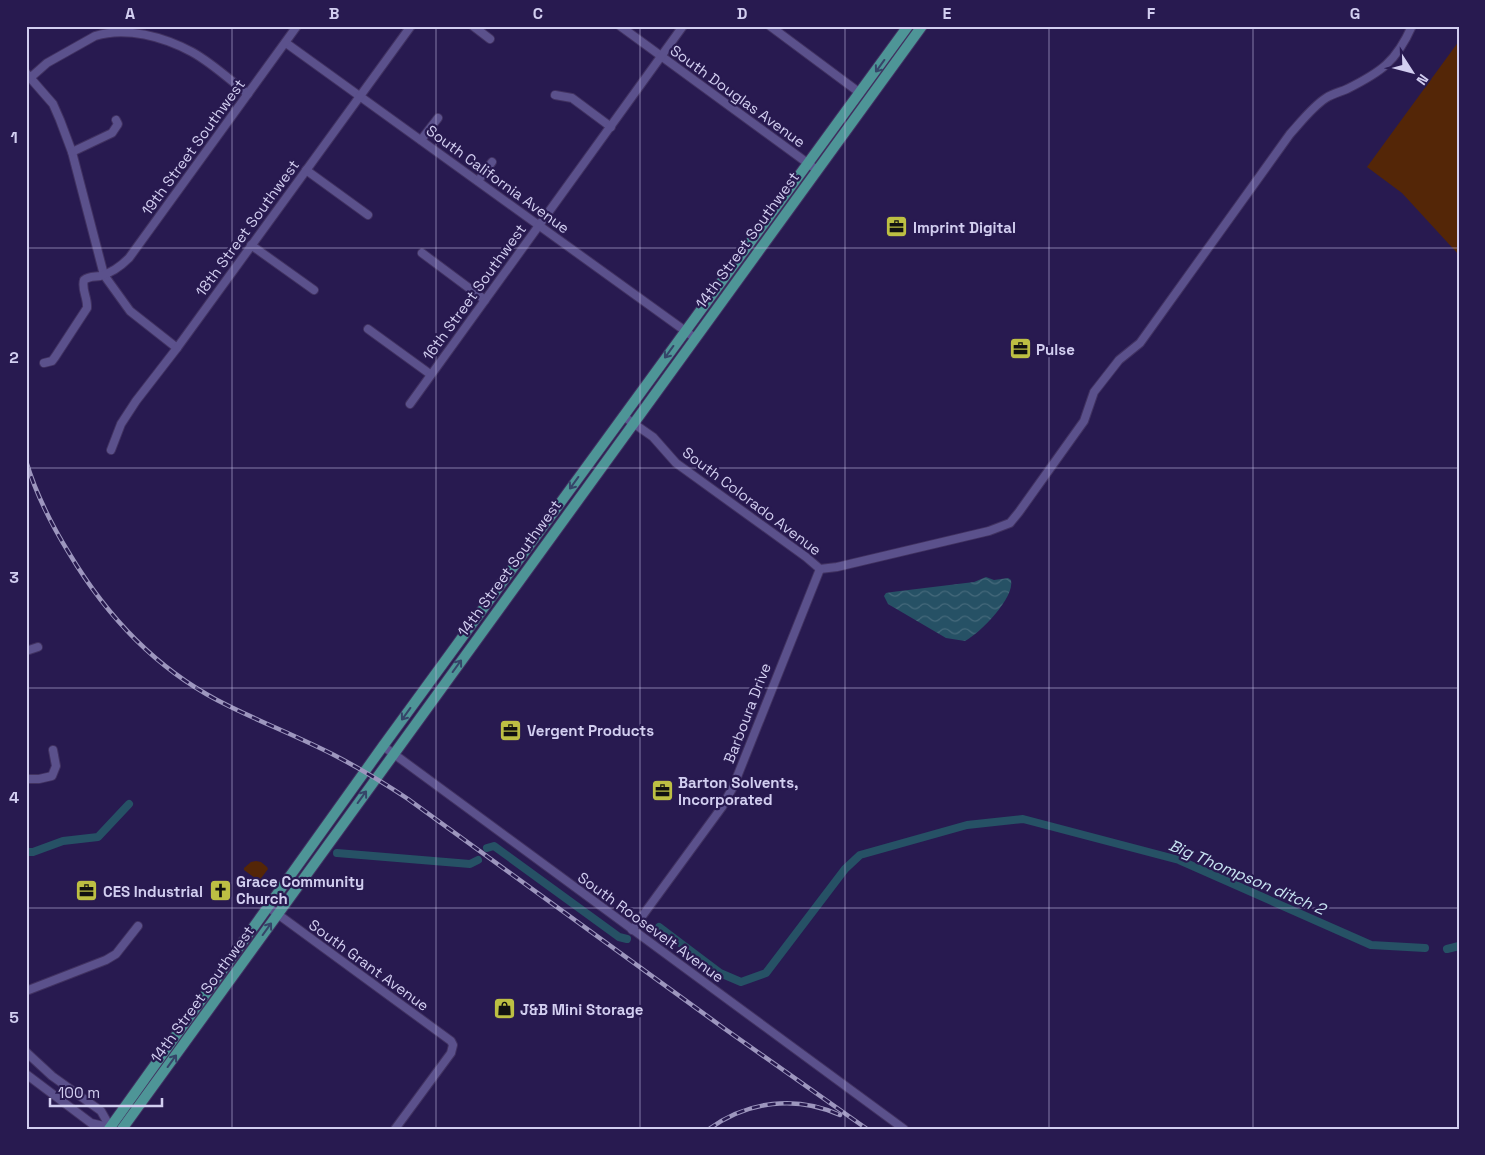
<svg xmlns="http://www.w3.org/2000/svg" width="1485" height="1155" font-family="'Space Grotesk',sans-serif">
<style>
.park{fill:#542607}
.water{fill:url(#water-waves)}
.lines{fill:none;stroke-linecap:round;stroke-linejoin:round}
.canal{stroke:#265165;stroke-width:8}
.minor-casing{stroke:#413261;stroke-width:10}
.major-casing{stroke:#413261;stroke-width:12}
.minor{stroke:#5b518c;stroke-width:8}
.major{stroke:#4e9597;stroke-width:10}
.rail-casing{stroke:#9d96be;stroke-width:4.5}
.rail{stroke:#281a50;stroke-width:2.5;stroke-dasharray:8;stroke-linecap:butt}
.oneway{stroke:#354569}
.grid{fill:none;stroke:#d2cef0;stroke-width:1;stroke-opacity:0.55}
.labels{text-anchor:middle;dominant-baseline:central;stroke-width:4.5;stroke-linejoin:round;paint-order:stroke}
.street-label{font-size:15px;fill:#d2cef0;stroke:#281a50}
.poi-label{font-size:15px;font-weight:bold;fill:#d2cef0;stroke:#281a50;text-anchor:start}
.water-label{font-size:16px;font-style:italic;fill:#c8e4f2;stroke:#281a50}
.neatline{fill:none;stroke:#d2cef0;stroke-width:2}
.grid-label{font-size:16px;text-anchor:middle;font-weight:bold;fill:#d2cef0}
</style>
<defs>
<pattern id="water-waves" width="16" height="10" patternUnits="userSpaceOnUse" patternTransform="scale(1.25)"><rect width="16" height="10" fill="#265165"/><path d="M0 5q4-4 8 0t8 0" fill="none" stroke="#45697b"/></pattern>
</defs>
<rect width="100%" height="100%" fill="#281a50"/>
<g class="park">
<polygon points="1459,41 1459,255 1402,193 1367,167"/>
<polygon points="256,861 261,862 267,867 268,869 259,881 244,870 244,868 251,862"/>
</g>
<path class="water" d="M986 577 994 580 1008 578 1011 580C1015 598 980 633 965 641L946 638 888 604 884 596 886 593 892 592 974 582Z"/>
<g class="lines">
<g class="canal">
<polyline points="487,848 494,846 619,937 627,939"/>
<polyline points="26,852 33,852 63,841 98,837 129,804"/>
<polyline points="337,853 470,864 478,860"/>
<polyline points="659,927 720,973 741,982 766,973 845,869 860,855 967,825 1023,819 1179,860 1371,945 1425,948"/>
<polyline points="1447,949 1459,946"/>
</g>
<defs>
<g id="minor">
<polyline points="473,26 490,39"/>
<polyline points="620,26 817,170"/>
<polyline points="770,26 860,93"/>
<polyline points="286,43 695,338"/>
<polyline points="26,73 53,104 60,120 72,152 104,275 130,311 177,348"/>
<path d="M30 78 47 63 95 36C126 26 164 37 192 52 212 63 230 80 248 94"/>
<polyline points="555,95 572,98 611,127"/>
<polyline points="421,140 438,118"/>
<polyline points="72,152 112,133 118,124 116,120"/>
<polyline points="306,170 368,215"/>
<polyline points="478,181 492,162"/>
<polyline points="251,245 314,290"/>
<polyline points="422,253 485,300"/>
<polyline points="368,329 430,374"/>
<path d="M44 363 52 361 55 357 87 308C88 298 81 289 84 280 89 276 95 277 100 276 112 273 121 266 129 258L297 26"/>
<polyline points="410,404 683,26"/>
<polyline points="623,416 653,437 676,463 806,557 820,569"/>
<polyline points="111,450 121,424 136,401 177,348 411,26"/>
<path d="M820 569 837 567 989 531 1010 523 1019 512 1084 421 1094 392 1119 360 1140 343 1290 134C1301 122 1312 107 1326 98 1332 94 1340 92 1347 89 1381 72 1396 62 1412 26"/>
<polyline points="26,651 38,647"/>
<polyline points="383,746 904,1129"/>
<polyline points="26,779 39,779 52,776 56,766 53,750"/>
<polyline points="268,907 451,1041 453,1045 451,1053 395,1129"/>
<polyline points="632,930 722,807 733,787 820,569"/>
<polyline points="26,991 106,960 116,954 138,926"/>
<polyline points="26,1052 52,1076 101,1111 110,1127"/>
<polyline points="26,1074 91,1123 112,1128"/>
</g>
<g id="major">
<polyline points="109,1129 383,746 908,26"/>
<polyline points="122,1129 922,26"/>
</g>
</defs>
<use href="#minor" class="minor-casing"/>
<use href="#major" class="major-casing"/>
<use href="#minor" class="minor"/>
<use href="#major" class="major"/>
<defs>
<g id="rail">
<path d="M26 461C36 494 51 524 69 553 106 615 153 666 217 700 255 720 295 735 334 755 359 768 384 783 408 799L725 1029 867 1129"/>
<path d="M709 1129C748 1101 796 1095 840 1115"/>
</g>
</defs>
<use href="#rail" class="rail-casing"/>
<use href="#rail" class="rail"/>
</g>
<defs><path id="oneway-shaft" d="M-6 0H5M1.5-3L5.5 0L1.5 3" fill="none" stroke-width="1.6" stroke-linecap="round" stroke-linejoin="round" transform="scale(1.25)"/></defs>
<g class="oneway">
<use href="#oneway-shaft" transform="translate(880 66) rotate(126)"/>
<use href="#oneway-shaft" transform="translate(669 352) rotate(126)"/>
<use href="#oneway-shaft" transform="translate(574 483) rotate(126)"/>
<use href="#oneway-shaft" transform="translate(457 666) rotate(-54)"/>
<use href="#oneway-shaft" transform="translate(406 714) rotate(126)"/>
<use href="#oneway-shaft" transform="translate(362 797) rotate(-54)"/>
<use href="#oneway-shaft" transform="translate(267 929) rotate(-54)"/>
<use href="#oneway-shaft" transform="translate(172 1061) rotate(-54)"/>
</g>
<path class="grid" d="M232 26V1129M436 26V1129M640 26V1129M845 26V1129M1049 26V1129M1253 26V1129M26 248H1459M26 468H1459M26 688H1459M26 908H1459"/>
<defs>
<symbol id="office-square" viewBox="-11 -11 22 22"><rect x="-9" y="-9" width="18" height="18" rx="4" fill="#bdbf43" stroke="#281a50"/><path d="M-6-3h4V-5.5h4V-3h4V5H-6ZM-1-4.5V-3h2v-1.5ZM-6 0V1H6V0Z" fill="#111"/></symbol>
<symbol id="church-square" viewBox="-11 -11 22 22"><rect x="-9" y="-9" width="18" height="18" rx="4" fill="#bdbf43" stroke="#281a50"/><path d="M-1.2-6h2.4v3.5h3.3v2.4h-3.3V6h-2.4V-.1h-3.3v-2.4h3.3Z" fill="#111"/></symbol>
<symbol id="shop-square" viewBox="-11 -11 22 22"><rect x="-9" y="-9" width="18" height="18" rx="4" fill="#bdbf43" stroke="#281a50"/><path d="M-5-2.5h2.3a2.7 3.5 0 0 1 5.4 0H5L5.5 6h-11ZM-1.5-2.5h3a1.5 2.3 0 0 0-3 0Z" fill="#111"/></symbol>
</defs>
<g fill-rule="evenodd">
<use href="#office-square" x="884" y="214" width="25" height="25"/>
<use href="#office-square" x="1008" y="336" width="25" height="25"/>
<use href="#office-square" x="498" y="718" width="25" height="25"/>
<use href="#office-square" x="650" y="778" width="25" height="25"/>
<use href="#church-square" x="208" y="878" width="25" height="25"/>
<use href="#office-square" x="74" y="878" width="25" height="25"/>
<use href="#shop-square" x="492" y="996" width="25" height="25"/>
</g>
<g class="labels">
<g class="street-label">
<text transform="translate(738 96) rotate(36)">South Douglas Avenue</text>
<text transform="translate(193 147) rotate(-54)">19th Street Southwest</text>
<text transform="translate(498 179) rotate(36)">South California Avenue</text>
<text transform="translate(247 228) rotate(-54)">18th Street Southwest</text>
<text transform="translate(747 240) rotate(-54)">14th Street Southwest</text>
<text transform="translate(474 292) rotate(-54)">16th Street Southwest</text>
<text transform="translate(752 501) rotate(37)">South Colorado Avenue</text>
<text transform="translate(509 568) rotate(-54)">14th Street Southwest</text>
<text transform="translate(747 713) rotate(-69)">Barboura Drive</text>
<text transform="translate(651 927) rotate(36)">South Roosevelt Avenue</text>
<text transform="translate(369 965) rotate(36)">South Grant Avenue</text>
<text transform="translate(202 994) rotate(-54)">14th Street Southwest</text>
</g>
<g class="poi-label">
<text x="913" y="227">Imprint Digital</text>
<text x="1036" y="349">Pulse</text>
<text x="527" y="730">Vergent Products</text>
<text x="678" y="782">Barton Solvents,<tspan x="678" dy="17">Incorporated</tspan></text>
<text x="236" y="881">Grace Community<tspan x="236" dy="17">Church</tspan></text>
<text x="103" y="891">CES Industrial</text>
<text x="520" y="1009">J&amp;B Mini Storage</text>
</g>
<g class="water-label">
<text transform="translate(1247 877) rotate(23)">Big Thompson ditch 2</text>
</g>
</g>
<rect width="1485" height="1155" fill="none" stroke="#281a50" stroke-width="55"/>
<g transform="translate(1412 72) rotate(126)" stroke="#281a50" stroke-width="4" paint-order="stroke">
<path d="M0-4L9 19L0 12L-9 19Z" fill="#d2cef0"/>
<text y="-8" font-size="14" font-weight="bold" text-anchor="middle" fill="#d2cef0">N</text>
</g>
<path d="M50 1098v8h112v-8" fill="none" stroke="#d2cef0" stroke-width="2.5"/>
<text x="58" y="1098" font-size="15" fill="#d2cef0" stroke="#281a50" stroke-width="4" paint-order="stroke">100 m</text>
<rect x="28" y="28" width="1430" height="1100" class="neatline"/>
<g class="grid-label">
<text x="130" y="19">A</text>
<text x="334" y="19">B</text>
<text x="538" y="19">C</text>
<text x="742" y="19">D</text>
<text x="947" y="19">E</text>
<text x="1151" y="19">F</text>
<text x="1355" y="19">G</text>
<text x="14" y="143">1</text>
<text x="14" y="363">2</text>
<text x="14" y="583">3</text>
<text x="14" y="803">4</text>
<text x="14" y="1023">5</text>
</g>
</svg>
